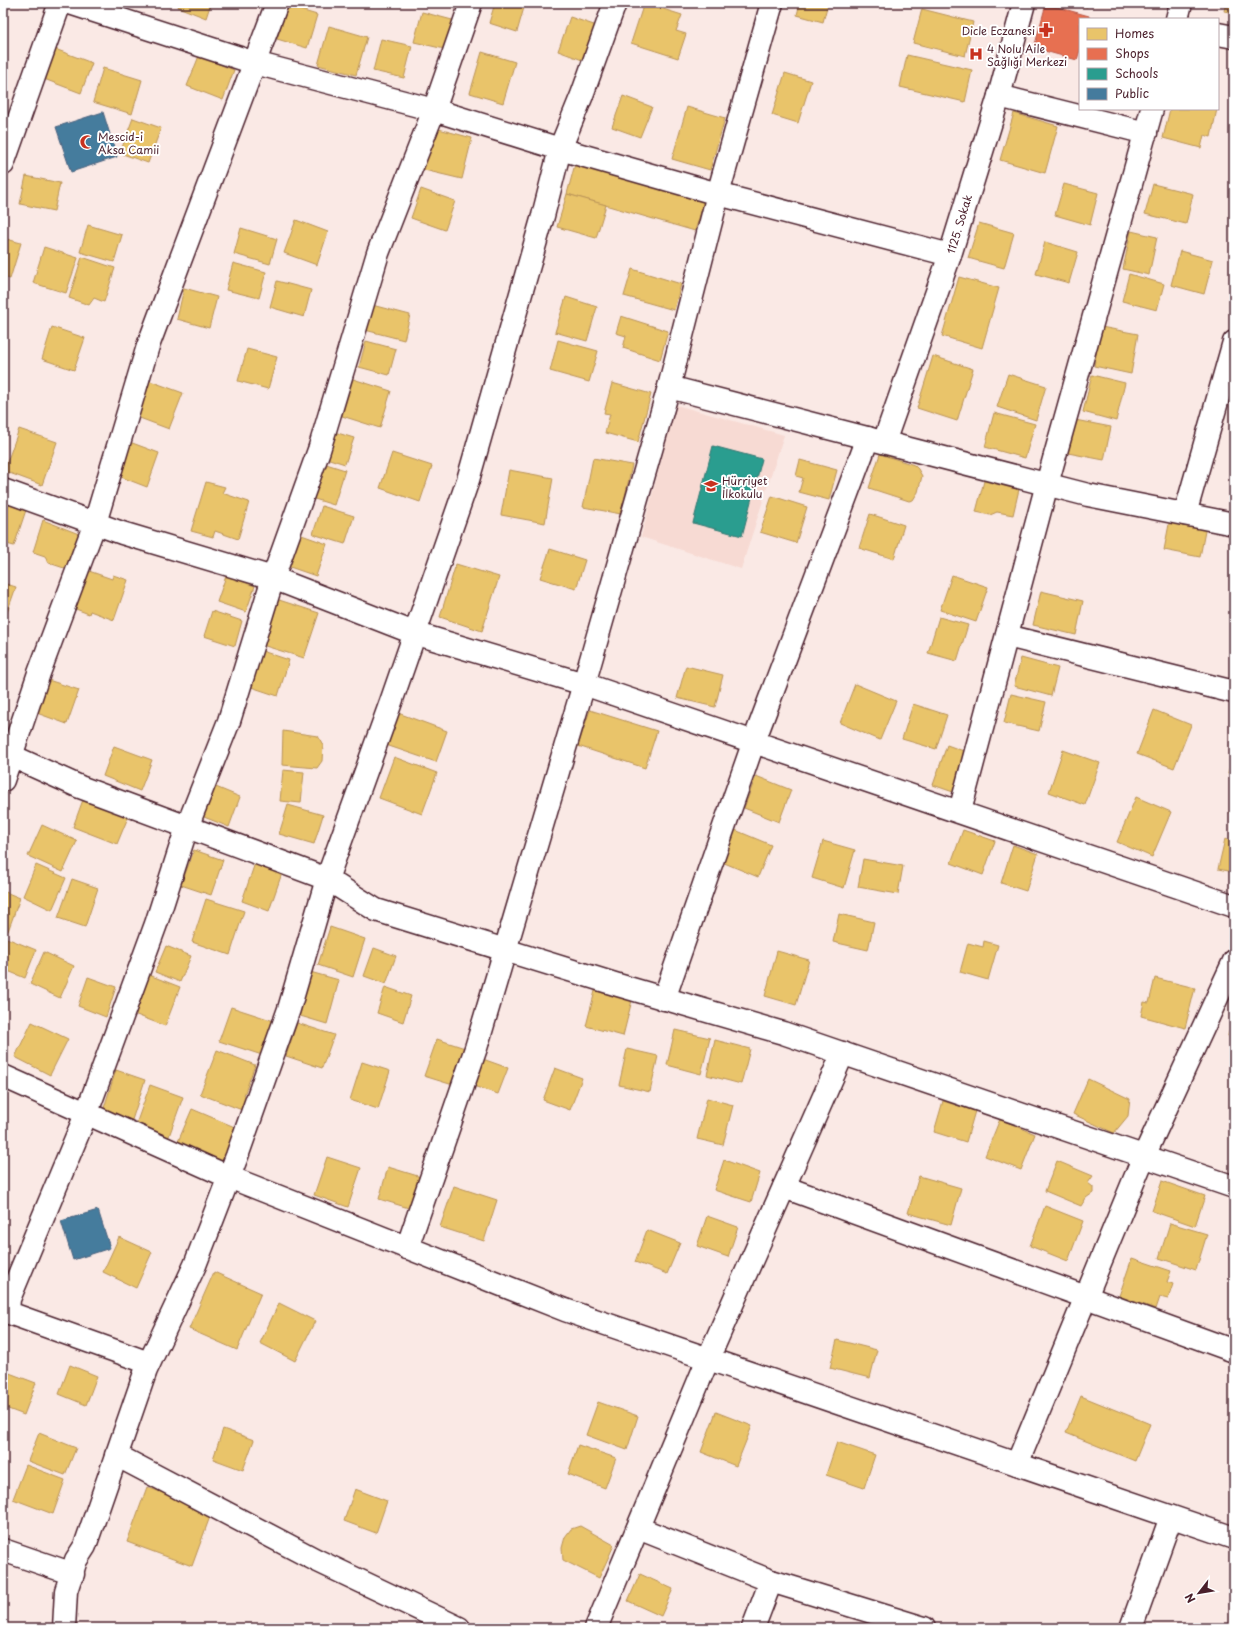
<svg xmlns="http://www.w3.org/2000/svg" width="1237" height="1631" font-family="'Playpen Sans',sans-serif">
<style>
.built{fill:#f7dad3}
.homes{fill:#e9c46a;stroke:#b99257}
.shops{fill:#e76f51;stroke:#b85746}
.schools{fill:#2a9d8f;stroke:#347771}
.public{fill:#457b9d;stroke:#465f7b}
.lines{fill:none;stroke-linecap:round;stroke-linejoin:round}
.street-casing{stroke:#4a1f2b;stroke-width:25}
.street{stroke:#fff;stroke-width:22}
.labels{text-anchor:middle;dominant-baseline:central;stroke-width:4;stroke-linejoin:round;paint-order:stroke}
.poi-label{font-size:11px;fill:#4a1f2b;stroke:#fff;text-anchor:start}
.street-label{font-size:11px;fill:#4a1f2b;stroke:#fff}
</style>
<rect width="100%" height="100%" fill="#fae9e5"/>
<filter id="ink" filterUnits="userSpaceOnUse"><feTurbulence type="fractalNoise" baseFrequency=".025" numOctaves="2"/><feDisplacementMap in="SourceGraphic" scale="8" xChannelSelector="R" yChannelSelector="G"/><feConvolveMatrix kernelMatrix="1 2 1 2 8 2 1 2 1" color-interpolation-filters="sRGB"/></filter>
<g filter="url(#ink)">
<polygon class="built" points="676,405 784,435 741,569 641,537"/>
<g class="homes">
<polygon points="180,3 211,3 206,18 178,7"/>
<polygon points="495,3 525,4 517,32 489,23"/>
<polygon points="644,3 682,15 676,31 686,34 678,58 631,43"/>
<polygon points="800,3 828,3 823,22 797,15"/>
<polygon points="1070,3 1088,3 1087,7"/>
<polygon points="1226,3 1234,3 1234,13 1224,11"/>
<polygon points="287,6 317,15 307,48 277,39"/>
<polygon points="922,9 973,22 965,56 913,43"/>
<polygon points="422,12 456,21 449,50 414,42"/>
<polygon points="570,17 597,26 585,61 558,51"/>
<polygon points="329,26 367,37 356,75 318,65"/>
<polygon points="381,39 412,46 404,78 373,71"/>
<polygon points="55,49 92,63 81,93 44,79"/>
<polygon points="482,52 515,62 503,103 470,93"/>
<polygon points="907,55 972,70 965,102 900,87"/>
<polygon points="199,56 234,70 223,100 187,86"/>
<polygon points="103,68 142,80 132,114 93,102"/>
<polygon points="785,73 811,81 798,123 772,115"/>
<polygon points="623,96 652,107 640,137 612,127"/>
<polygon points="687,107 725,118 710,170 672,159"/>
<polygon points="1170,109 1217,109 1211,137 1204,135 1201,148 1163,138"/>
<polygon points="1014,113 1058,126 1045,173 1000,160"/>
<polygon points="133,118 161,128 148,163 120,153"/>
<polygon points="435,128 472,138 462,179 424,170"/>
<polygon points="575,164 704,202 695,231 567,194"/>
<polygon points="26,176 60,183 54,211 20,204"/>
<polygon points="1064,184 1098,193 1090,225 1055,215"/>
<polygon points="1153,184 1193,194 1186,224 1145,214"/>
<polygon points="421,189 455,201 445,230 411,218"/>
<polygon points="567,194 606,205 596,238 557,227"/>
<polygon points="296,220 328,232 317,265 284,253"/>
<polygon points="979,223 1014,233 1004,268 968,258"/>
<polygon points="88,225 122,235 114,262 80,252"/>
<polygon points="241,228 277,239 270,264 234,254"/>
<polygon points="1131,231 1157,237 1149,275 1123,269"/>
<polygon points="3,238 21,243 10,279 3,277"/>
<polygon points="1045,242 1078,252 1069,283 1036,274"/>
<polygon points="44,247 78,258 66,293 33,283"/>
<polygon points="1180,251 1213,260 1204,294 1171,285"/>
<polygon points="82,257 115,268 104,302 94,298 89,305 69,298"/>
<polygon points="233,263 266,272 259,298 226,290"/>
<polygon points="632,269 681,284 674,310 624,296"/>
<polygon points="1129,274 1164,284 1157,310 1122,301"/>
<polygon points="959,277 999,288 982,348 942,336"/>
<polygon points="277,281 311,290 304,317 270,307"/>
<polygon points="184,288 217,297 209,328 177,319"/>
<polygon points="566,297 597,307 587,341 555,332"/>
<polygon points="372,305 410,315 404,340 365,330"/>
<polygon points="621,316 668,331 660,360 623,348 626,336 616,333"/>
<polygon points="52,327 85,338 74,370 42,359"/>
<polygon points="1101,327 1138,334 1131,374 1094,366"/>
<polygon points="558,340 598,351 589,382 550,371"/>
<polygon points="366,341 396,349 389,375 359,367"/>
<polygon points="247,349 277,357 268,389 238,381"/>
<polygon points="933,356 973,369 957,421 917,408"/>
<polygon points="1008,374 1046,386 1036,420 997,407"/>
<polygon points="1092,375 1125,383 1116,421 1083,412"/>
<polygon points="353,379 391,391 380,428 342,416"/>
<polygon points="150,381 183,393 169,429 137,417"/>
<polygon points="612,383 651,394 638,442 605,433 610,414 604,413"/>
<polygon points="994,413 1035,424 1025,458 985,447"/>
<polygon points="1075,420 1111,427 1104,460 1068,453"/>
<polygon points="19,429 57,442 42,485 4,471"/>
<polygon points="331,431 354,438 345,464 323,457"/>
<polygon points="127,441 159,453 147,487 116,475"/>
<polygon points="392,453 432,466 420,502 380,488"/>
<polygon points="880,454 914,465 918,469 922,476 918,492 913,500 909,501 869,488"/>
<polygon points="593,458 632,465 621,514 583,507"/>
<polygon points="800,460 837,470 829,500 799,492 803,478 796,476"/>
<polygon points="320,462 345,470 334,505 308,497"/>
<polygon points="509,470 553,478 545,523 501,515"/>
<polygon points="985,477 1020,485 1013,515 997,512 990,515 976,512"/>
<polygon points="206,482 225,487 222,493 249,502 238,539 215,531 213,537 191,531"/>
<polygon points="772,496 807,507 796,543 760,532"/>
<polygon points="3,498 27,507 14,546 3,543"/>
<polygon points="322,506 354,516 345,544 313,534"/>
<polygon points="870,514 904,525 894,559 859,548"/>
<polygon points="1170,519 1206,526 1200,557 1164,550"/>
<polygon points="43,520 84,536 70,570 49,563 45,556 33,552"/>
<polygon points="296,533 327,544 316,576 284,565"/>
<polygon points="550,549 585,560 576,589 540,578"/>
<polygon points="456,564 499,577 482,631 440,617"/>
<polygon points="86,570 112,579 113,575 128,580 114,620 90,611 89,614 73,608"/>
<polygon points="952,575 988,587 976,622 940,610"/>
<polygon points="226,576 255,586 246,612 217,602"/>
<polygon points="3,583 16,587 3,624"/>
<polygon points="1041,591 1083,601 1076,635 1033,625"/>
<polygon points="276,599 319,613 304,658 262,645"/>
<polygon points="212,611 242,621 235,646 204,636"/>
<polygon points="939,617 968,625 957,661 928,653"/>
<polygon points="256,649 289,660 278,696 245,685"/>
<polygon points="1021,658 1058,668 1051,696 1014,686"/>
<polygon points="686,666 723,675 715,707 677,698"/>
<polygon points="45,679 79,690 67,724 34,712"/>
<polygon points="855,684 896,701 880,740 840,723"/>
<polygon points="1011,694 1046,702 1039,731 1004,723"/>
<polygon points="913,704 947,715 936,749 902,739"/>
<polygon points="590,710 657,731 645,768 578,746"/>
<polygon points="1154,710 1191,725 1174,768 1137,754"/>
<polygon points="398,713 447,731 436,762 386,745"/>
<polygon points="283,731 318,736 323,745 322,761 317,768 282,765"/>
<polygon points="947,745 969,753 956,793 933,785"/>
<polygon points="114,746 152,760 140,791 103,776"/>
<polygon points="1063,750 1100,763 1085,805 1049,792"/>
<polygon points="1234,753 1234,775 1228,773"/>
<polygon points="394,757 437,773 422,814 379,798"/>
<polygon points="283,770 304,772 301,803 280,801"/>
<polygon points="756,776 791,790 779,822 744,808"/>
<polygon points="211,785 240,797 229,827 199,815"/>
<polygon points="84,797 129,815 117,844 73,827"/>
<polygon points="1136,797 1171,812 1152,857 1117,842"/>
<polygon points="1234,798 1234,815 1230,813"/>
<polygon points="288,805 323,815 314,844 279,834"/>
<polygon points="42,825 77,841 63,872 28,856"/>
<polygon points="735,830 771,845 758,877 722,862"/>
<polygon points="963,830 995,841 983,875 951,863"/>
<polygon points="1225,839 1234,841 1234,872 1218,869"/>
<polygon points="823,841 855,850 844,888 812,878"/>
<polygon points="1013,845 1038,854 1026,891 1001,883"/>
<polygon points="194,850 223,860 211,895 181,885"/>
<polygon points="863,859 903,866 898,894 858,887"/>
<polygon points="255,863 282,873 269,911 242,901"/>
<polygon points="36,865 66,878 52,910 23,896"/>
<polygon points="72,879 98,888 85,927 58,918"/>
<polygon points="3,891 20,898 8,931 3,929"/>
<polygon points="206,899 244,911 230,955 192,942"/>
<polygon points="839,914 874,922 868,950 833,942"/>
<polygon points="330,927 365,939 353,977 318,965"/>
<polygon points="4,937 36,950 25,978 3,969"/>
<polygon points="984,941 998,945 988,980 960,972 968,943 983,947"/>
<polygon points="166,946 191,956 180,982 155,972"/>
<polygon points="374,948 396,956 386,984 364,976"/>
<polygon points="777,951 809,960 796,1005 765,996"/>
<polygon points="44,952 74,966 60,998 30,984"/>
<polygon points="310,972 339,980 327,1024 297,1015"/>
<polygon points="149,975 180,987 165,1026 134,1014"/>
<polygon points="88,977 116,987 106,1017 78,1006"/>
<polygon points="1155,978 1195,988 1185,1028 1141,1016 1144,1002 1149,1003"/>
<polygon points="385,987 411,996 403,1022 377,1013"/>
<polygon points="595,991 632,1000 623,1036 586,1026"/>
<polygon points="231,1007 274,1021 262,1055 219,1041"/>
<polygon points="1234,1014 1234,1037 1228,1036"/>
<polygon points="32,1022 68,1039 50,1075 15,1057"/>
<polygon points="297,1023 334,1035 322,1068 286,1056"/>
<polygon points="675,1030 710,1038 701,1074 667,1065"/>
<polygon points="437,1039 465,1048 453,1085 424,1076"/>
<polygon points="715,1040 750,1049 741,1084 707,1075"/>
<polygon points="627,1049 658,1056 650,1092 619,1085"/>
<polygon points="217,1050 255,1065 244,1095 248,1097 242,1110 200,1094"/>
<polygon points="480,1058 508,1068 498,1094 470,1085"/>
<polygon points="362,1062 390,1071 378,1109 350,1100"/>
<polygon points="555,1068 582,1078 570,1110 543,1100"/>
<polygon points="116,1070 145,1080 132,1120 103,1111"/>
<polygon points="1088,1079 1130,1099 1128,1116 1114,1133 1073,1114"/>
<polygon points="150,1085 183,1097 168,1139 135,1127"/>
<polygon points="707,1098 733,1105 723,1145 697,1139"/>
<polygon points="943,1101 975,1111 966,1142 934,1132"/>
<polygon points="192,1109 237,1128 221,1164 177,1144"/>
<polygon points="1000,1119 1035,1134 1021,1170 985,1156"/>
<polygon points="327,1157 361,1168 348,1207 314,1195"/>
<polygon points="724,1160 760,1173 751,1202 714,1190"/>
<polygon points="1057,1161 1093,1176 1088,1183 1093,1187 1093,1193 1086,1198 1081,1206 1045,1191"/>
<polygon points="388,1167 421,1177 412,1209 379,1199"/>
<polygon points="919,1176 961,1188 951,1225 908,1213"/>
<polygon points="1162,1181 1205,1196 1195,1226 1152,1211"/>
<polygon points="454,1186 497,1200 484,1241 440,1227"/>
<polygon points="1045,1206 1083,1221 1068,1261 1030,1246"/>
<polygon points="707,1216 738,1227 728,1257 697,1246"/>
<polygon points="1170,1223 1207,1234 1196,1270 1159,1258"/>
<polygon points="647,1230 680,1243 667,1274 635,1262"/>
<polygon points="119,1237 152,1252 136,1288 103,1272"/>
<polygon points="1132,1258 1171,1271 1167,1282 1173,1284 1168,1299 1160,1297 1156,1309 1119,1296"/>
<polygon points="214,1272 261,1293 237,1350 189,1329"/>
<polygon points="279,1303 315,1321 295,1361 260,1343"/>
<polygon points="837,1340 877,1350 870,1378 830,1368"/>
<polygon points="70,1365 97,1376 86,1405 59,1394"/>
<polygon points="4,1371 36,1383 24,1415 3,1407"/>
<polygon points="1081,1396 1150,1424 1135,1461 1066,1433"/>
<polygon points="598,1402 638,1416 627,1450 586,1435"/>
<polygon points="716,1412 752,1426 736,1466 701,1452"/>
<polygon points="223,1429 254,1440 243,1470 213,1459"/>
<polygon points="39,1433 76,1448 65,1475 28,1461"/>
<polygon points="837,1442 875,1455 864,1488 826,1475"/>
<polygon points="578,1445 616,1458 605,1488 568,1474"/>
<polygon points="26,1465 65,1480 53,1514 13,1499"/>
<polygon points="147,1487 212,1511 192,1566 127,1542"/>
<polygon points="355,1489 387,1501 376,1533 344,1521"/>
<polygon points="580,1526 614,1545 599,1578 563,1560 562,1548 565,1537 571,1529"/>
<polygon points="640,1574 673,1589 661,1616 628,1601"/>
</g>
<polygon class="shops" points="1046,4 1089,16 1089,19 1080,19 1080,50 1077,60 1034,48"/>
<polygon class="schools" points="713,446 762,459 742,536 693,523"/>
<g class="public">
<polygon points="103,112 117,157 71,172 56,127"/>
<polygon points="98,1210 110,1248 73,1260 61,1221"/>
</g>
<g class="lines">
<defs>
<g id="street">
<polyline points="70,3 255,63 434,110 560,149 718,194 950,255"/>
<polyline points="1177,19 1181,3"/>
<polyline points="1218,34 1234,37"/>
<polyline points="999,96 1146,133"/>
<polyline points="3,164 60,3"/>
<polyline points="669,387 1088,495 1234,524"/>
<polyline points="884,442 950,255 999,96 1024,3"/>
<polyline points="3,490 122,533 273,578 414,633 584,684 1234,906"/>
<polyline points="1185,514 1234,342"/>
<polyline points="1007,636 1234,692"/>
<polyline points="3,752 80,787 327,879 376,910 618,985 783,1033 1234,1187"/>
<polyline points="3,780 39,673 95,523 148,346 277,3"/>
<polyline points="960,811 1047,484 1152,109"/>
<polyline points="664,999 754,741 868,438"/>
<polyline points="3,1076 229,1177 565,1310 1234,1538"/>
<polyline points="784,1187 1234,1351"/>
<polyline points="407,1248 476,1048 584,684 669,387 718,194 772,3"/>
<polyline points="149,1363 12,1314 8,1311 9,1299 87,1112 156,924 187,827 229,721 273,578 319,450 378,253 434,110 471,3"/>
<polyline points="116,1455 316,1560 459,1628"/>
<polyline points="1017,1464 1144,1156 1234,961"/>
<polyline points="638,1528 771,1581 924,1628"/>
<polyline points="3,1550 73,1574"/>
<polyline points="64,1628 66,1591 76,1560 85,1546 146,1370 195,1265 237,1156 289,1009 327,879 391,702 468,480 543,216 560,149 582,95 615,3"/>
<polyline points="596,1628 708,1359 843,1053"/>
<polyline points="753,1628 771,1581"/>
<polyline points="1131,1628 1171,1517"/>
</g>
</defs>
<use href="#street" class="street-casing"/>
<use href="#street" class="street"/>
</g>
</g>
<defs>
<symbol id="pharmacy-bare" viewBox="-9 -9 18 18"><path d="M-2-6h4v4h4v4h-4v4h-4v-4h-4v-4h4Z" fill="#c8321e" stroke="#fff" stroke-width="2.5" paint-order="stroke"/></symbol>
<symbol id="hospital-bare" viewBox="-9 -9 18 18"><path d="M-5-5h3v3.5h4V-5h3V5h-3V1.5h-4V5h-3Z" fill="#c8321e" stroke="#fff" stroke-width="2.5" paint-order="stroke"/></symbol>
<symbol id="mosque-bare" viewBox="-9 -9 18 18"><path d="M3.5-4.9A6 6 0 1 0 3.5 4.9A5 5 0 1 1 3.5-4.9Z" fill="#c8321e" stroke="#fff" stroke-width="2.5" paint-order="stroke"/></symbol>
<symbol id="school-bare" viewBox="-9 -9 18 18"><path d="M0-5L7-2L0 1L-7-2ZM-4 1L0 2.5L4 1V4Q0 6-4 4Z" fill="#c8321e" stroke="#fff" stroke-width="2.5" paint-order="stroke"/></symbol>
</defs>
<g fill-rule="evenodd">
<use href="#pharmacy-bare" x="1036" y="20" width="20" height="20"/>
<use href="#hospital-bare" x="966" y="44" width="20" height="20"/>
<use href="#mosque-bare" x="77" y="132" width="20" height="20"/>
<use href="#school-bare" x="701" y="476" width="20" height="20"/>
</g>
<g class="labels">
<g class="poi-label">
<text x="1035" y="30" text-anchor="end">Dicle Eczanesi</text>
<text x="987" y="48">4 Nolu Aile<tspan x="987" dy="13">Sağlığı Merkezi</tspan></text>
<text x="98" y="136">Mescid-i<tspan x="98" dy="13">Aksa Camii</tspan></text>
<text x="722" y="480">Hürriyet<tspan x="722" dy="13">İlkokulu</tspan></text>
</g>
<g class="street-label">
<text transform="translate(959 224) rotate(-73)">1125. Sokak</text>
</g>
</g>
<rect width="1237" height="1631" fill="none" stroke="#fff" stroke-width="16"/>
<rect x="8" y="8" width="1221" height="1615" fill="none" stroke="#4a1f2b" stroke-width="1.5" filter="url(#ink)"/>
<rect x="1079" y="18" width="140" height="92" fill="#ffffff" stroke="#b7a5aa"/>
<rect x="1087" y="28" width="20" height="12" fill="#e9c46a" stroke="#b7a5aa"/>
<text x="1115" y="38" font-size="12" fill="#4a1f2b">Homes</text>
<rect x="1087" y="48" width="20" height="12" fill="#e76f51" stroke="#b7a5aa"/>
<text x="1115" y="58" font-size="12" fill="#4a1f2b">Shops</text>
<rect x="1087" y="68" width="20" height="12" fill="#2a9d8f" stroke="#b7a5aa"/>
<text x="1115" y="78" font-size="12" fill="#4a1f2b">Schools</text>
<rect x="1087" y="88" width="20" height="12" fill="#457b9d" stroke="#b7a5aa"/>
<text x="1115" y="98" font-size="12" fill="#4a1f2b">Public</text>
<g transform="translate(1199 1593) rotate(239)" stroke="#ffffff" stroke-width="3" paint-order="stroke">
<path d="M0-3L7 15L0 10L-7 15Z" fill="#4a1f2b"/>
<text y="-6" font-size="11" font-weight="bold" text-anchor="middle" fill="#4a1f2b">N</text>
</g>
</svg>
